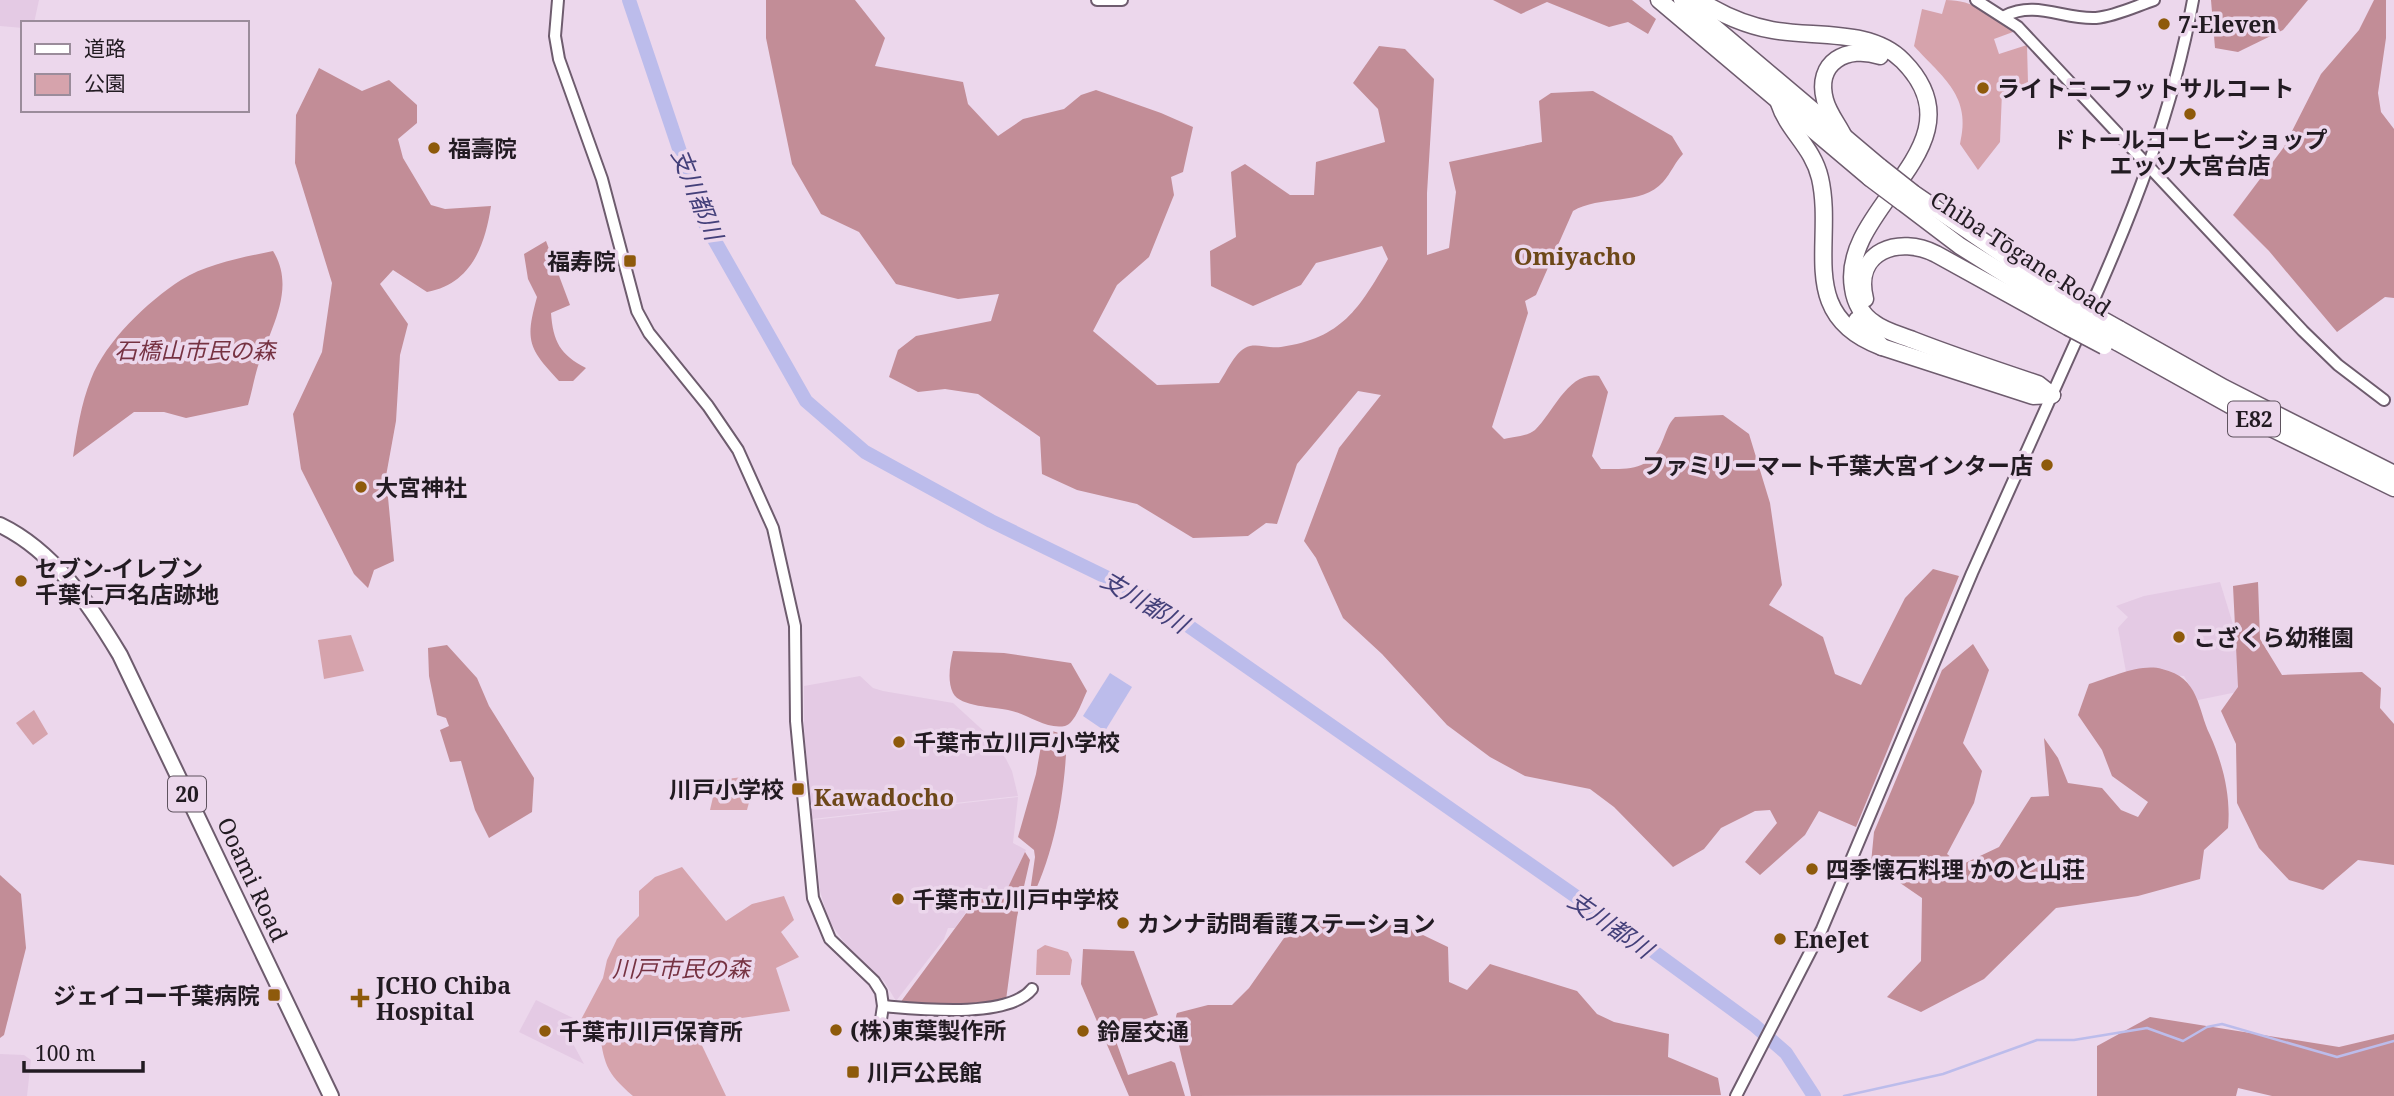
<svg xmlns="http://www.w3.org/2000/svg" width="2394" height="1096" font-family="'Noto Serif','Noto Sans JP',serif">
<style>
.built{fill:#e4cae4}
.green{fill:#d6a3ac}
.forest{fill:#c28d97}
.water{fill:#bcbceb}
.lines{fill:none;stroke-linecap:round;stroke-linejoin:round}
.stream{stroke:#bcbceb;stroke-width:2.5}
.river{stroke:#bcbceb;stroke-width:14}
.minor-casing{stroke:#6e5c6e;stroke-width:14}
.major-casing{stroke:#6e5c6e;stroke-width:18}
.highway-casing{stroke:#6e5c6e;stroke-width:19}
.minor{stroke:#fff;stroke-width:10}
.major{stroke:#fff;stroke-width:14}
.highway{stroke:#fff;stroke-width:16}
.highway-bridge-casing{stroke:#6e5c6e;stroke-width:19;stroke-linecap:butt}
.highway-bridge{stroke:#fff;stroke-width:16}
.poi-dot{fill:#8e5a0b;stroke:#ecd7ec;stroke-width:2.5}
.labels{text-anchor:middle;dominant-baseline:central;stroke-width:7;stroke-linejoin:round;paint-order:stroke}
.shield{fill:#ecd7ec;stroke:#5f535f;stroke-width:2}
.shield-label{font-size:21px;font-weight:bold;fill:#221b22}
.poi-label{font-size:23px;font-weight:bold;fill:#221b22;stroke:#ecd7ec;text-anchor:start}
.street-label{font-size:23px;fill:#221b22;stroke:#ecd7ec}
.park-label{font-size:23px;font-style:italic;fill:#763242;stroke:#ecd7ec}
.water-label{font-size:24px;font-style:italic;fill:#44407a;stroke:#ecd7ec}
.neighbourhood-label{font-size:24px;font-weight:bold;fill:#6d4819;stroke:#ecd7ec}
</style>
<rect width="100%" height="100%" fill="#ecd7ec"/>
<g class="built">
<polygon points="0,0 39,0 34,23 23,23 23,28 0,26"/>
<polygon points="2220,582 2240,647 2242,691 2198,700 2184,676 2126,672 2118,628 2128,617 2116,606 2144,596"/>
<polygon points="860,676 873,688 883,691 953,703 988,735 1006,759 1012,771 1018,796 812,819 804,727 804,686"/>
<polygon points="1018,797 1013,843 1026,850 1001,902 977,896 955,928 948,928 944,939 896,1001 884,981 848,948 829,921 820,891 813,820"/>
<polygon points="536,1000 575,1019 571,1040 584,1064 519,1032"/>
<polygon points="0,1054 24,1055 31,1060 27,1096 0,1096"/>
</g>
<g class="green">
<path d="M1946 0C1973 0 1993 15 2013 32L1994 39 1999 54 2027 45 2028 83 2002 92 2000 142 1978 170 1960 144C1972 96 1943 78 1914 46L1922 9 1942 14Z"/>
<polygon points="351,635 364,671 324,679 318,640"/>
<polygon points="34,710 48,734 33,745 16,723"/>
<polygon points="752,776 755,779 747,810 710,810 717,780"/>
<path d="M682 867 726 921 752 904 784 896 794 920 781 932 799 957 776 968 790 1011 728 1020 696 1033 726 1096H633C605 1072 604 1063 599 1028L575 1031 603 978 607 960 617 939 639 916V891L655 877Z"/>
<polygon points="1045,945 1068,952 1072,960 1070,975 1036,975 1037,950"/>
</g>
<g class="forest">
<path d="M766 0H855L885 38 875 66 963 82 968 104 998 136 1023 119 1064 109 1081 95 1096 90 1161 113 1193 127 1183 172 1171 177 1174 195 1149 257 1117 285 1093 331 1157 385 1219 383C1226 373 1234 354 1245 348 1255 342 1269 349 1281 347 1342 338 1359 309 1388 259L1382 246 1316 263 1301 285 1253 306 1211 286 1210 251 1236 237 1231 172 1245 164 1290 195H1314L1316 162 1385 142 1378 109 1353 83 1379 46 1405 49 1434 79 1427 193V255L1449 248 1456 192 1449 162 1542 142 1539 101 1551 93 1593 91 1672 136 1683 154C1675 162 1671 173 1663 182 1642 206 1599 195 1573 211L1536 295 1525 301 1528 313 1492 427 1504 439C1513 437 1528 436 1535 430 1554 412 1568 371 1599 376L1608 392 1592 456 1601 469C1628 469 1651 471 1662 442 1666 433 1668 424 1675 417L1723 415 1749 434 1770 503 1782 585 1769 605 1823 637 1835 674 1861 685 1905 598 1933 569 1959 576 1856 827 1819 811 1805 835 1760 875 1745 862 1777 823 1770 810 1755 811 1721 828 1704 849 1673 867 1614 807 1590 789 1525 776 1490 757 1447 725 1382 654 1343 618 1316 558 1304 541 1339 448 1381 395 1358 391 1297 464 1277 524 1266 523 1248 536 1193 538 1137 504 1077 490 1042 474 1040 437 978 394 945 389 918 392 889 377 898 350 916 336 991 321 999 294 958 299 896 284 859 232 821 214 792 164 766 38Z"/>
<polygon points="1493,0 1632,0 1656,19 1648,34 1628,22 1609,27 1547,2 1521,14"/>
<polygon points="2211,0 2308,0 2283,30 2238,52 2215,48"/>
<polygon points="2374,0 2386,0 2386,38 2378,93 2381,112 2394,129 2394,298 2385,297 2337,332 2269,251 2233,215 2284,147 2321,74 2359,30"/>
<path d="M319 68 362 91 389 80 417 105V123L398 139 403 158 431 205 445 209 491 206C485 246 471 284 427 292L393 270 380 284 408 324 400 355 396 421 386 476 394 561 374 570 368 588 354 574 301 469 293 414 322 352 332 283 295 163 296 115Z"/>
<path d="M546 241 570 305 551 313C553 341 560 355 586 368L573 381H559C528 348 525 341 537 297L528 279 524 254Z"/>
<path d="M273 251C298 291 267 333 256 373 253 384 251 395 248 405L186 418 164 412H134L73 457C77 431 81 404 91 379 106 341 147 302 181 280 206 264 244 257 273 251Z"/>
<polygon points="2258,582 2260,639 2282,675 2362,672 2381,688 2380,708 2394,724 2394,865 2358,860 2323,890 2289,880 2259,848 2237,803 2236,744 2221,711 2238,687 2233,586"/>
<path d="M1973 644 1989 670 1963 743 1982 771 1974 803 1947 854 1961 865 1999 847 2031 797 2049 796 2044 738 2058 758 2068 783 2102 788 2121 810 2138 817 2148 802 2112 776 2102 750 2078 715 2089 684C2110 678 2140 663 2162 669 2200 678 2197 708 2210 735 2223 764 2231 796 2228 828L2204 850 2200 879 2138 896 2056 908 1984 979 1921 1012 1887 997 1921 961 1922 898 1871 863 1874 832 1942 670Z"/>
<polygon points="447,645 477,678 489,706 534,778 532,812 489,838 475,810 461,761 450,762 440,730 449,726 446,718 437,715 429,676 428,648"/>
<path d="M953 651 1004 653 1071 663 1087 691C1083 699 1075 724 1065 726 1046 730 1026 713 1008 710 995 707 960 707 953 693 947 681 950 664 953 651Z"/>
<path d="M1044 729 1067 735C1065 794 1055 854 1028 906L1035 857 1034 850 1018 837 1036 774Z"/>
<polygon points="1025,852 1030,860 1017,917 1006,1000 942,1006 900,1003 978,897 1001,902"/>
<polygon points="0,875 21,894 26,948 4,1035 0,1038"/>
<path d="M1311 919 1361 928 1400 924 1448 947 1449 982 1467 990 1490 964 1577 991 1597 1014 1614 1022 1669 1034 1668 1057 1718 1078 1721 1095 1191 1096C1188 1077 1171 1027 1177 1013L1208 1005H1232L1249 988 1284 938Z"/>
<polygon points="1083,949 1134,951 1158,1015 1112,1030 1128,1075 1171,1061 1175,1063 1185,1096 1129,1096 1081,984"/>
<polygon points="2150,1017 2339,1047 2394,1034 2394,1096 2272,1096 2238,1088 2236,1096 2097,1096 2097,1046"/>
</g>
<polygon class="water" points="1110,673 1132,687 1105,731 1083,716"/>
<g class="lines">
<polyline class="stream" points="1844,1096 1943,1074 2037,1040 2074,1040 2147,1028 2183,1041 2207,1027 2222,1024 2337,1057 2394,1041"/>
<polyline class="river" points="629,0 703,220 806,401 865,452 991,521 1147,597 1631,935 1754,1025 1786,1053 1814,1096"/>
<defs>
<g id="minor">
<polyline points="558,0 555,36 559,59 602,179 637,311 649,333 708,406 738,450 773,528 795,626 796,721 813,898 830,939 874,981 881,992 883,1006 880,1026"/>
<polyline points="1097,0 1122,0"/>
<polyline points="1976,0 2018,27 2303,331 2338,365 2384,400"/>
<path d="M2005 16C2035 0 2065 20 2096 18 2116 16 2136 6 2154 0"/>
<path d="M2087 315C2133 213 2173 111 2193 0"/>
<path d="M883 1006C919 1009 1008 1019 1032 989"/>
<polyline points="1736,1096 1822,929 1972,573 2081,330"/>
</g>
<path id="major" d="M0 525C54 551 90 605 120 655L331 1096"/>
<g id="highway">
<polyline points="1659,0 1870,178"/>
<polyline points="1682,0 1880,167"/>
<path d="M1699 0C1722 15 1745 25 1772 30 1814 38 1871 28 1903 61 1986 145 1839 206 1853 288 1855 302 1862 315 1874 323 1884 331 1900 335 1913 340 1954 356 1996 370 2038 384L2052 395"/>
<path d="M1779 103C1788 131 1813 147 1820 178 1835 243 1795 315 1882 347L2033 396 2052 395"/>
<path d="M1845 139C1839 125 1829 115 1825 100 1815 62 1847 45 1880 56"/>
<polyline points="1913,193 2078,306"/>
<polyline points="1902,202 1960,246 2070,315"/>
<path d="M1865 299C1853 251 1899 235 1936 254L2068 327"/>
<polyline points="1857,320 1882,347"/>
<polyline points="2119,329 2224,388 2394,474"/>
<polyline points="2117,342 2273,429 2394,488"/>
</g>
</defs>
<use href="#minor" class="minor-casing"/>
<use href="#major" class="major-casing"/>
<use href="#highway" class="highway-casing"/>
<use href="#minor" class="minor"/>
<use href="#major" class="major"/>
<use href="#highway" class="highway"/>
<defs>
<g id="highway-bridge">
<polyline points="1880,167 1913,193"/>
<polyline points="1870,178 1902,202"/>
<polyline points="2078,306 2119,329"/>
<polyline points="2070,315 2117,342"/>
<polyline points="2068,327 2104,346"/>
</g>
</defs>
<use href="#highway-bridge" class="highway-bridge-casing"/>
<use href="#highway-bridge" class="highway-bridge"/>
</g>
<g class="poi-dot">
<circle cx="2164" cy="24" r="7"/>
<circle cx="1983" cy="88" r="7"/>
<circle cx="2190" cy="114" r="7"/>
<circle cx="434" cy="148" r="7"/>
<rect x="623" y="254" width="14" height="14" rx="3.5"/>
<circle cx="2047" cy="465" r="7"/>
<circle cx="361" cy="487" r="7"/>
<circle cx="21" cy="581" r="7"/>
<circle cx="2179" cy="637" r="7"/>
<circle cx="899" cy="742" r="7"/>
<rect x="791" y="782" width="14" height="14" rx="3.5"/>
<circle cx="1812" cy="869" r="7"/>
<circle cx="898" cy="899" r="7"/>
<circle cx="1123" cy="923" r="7"/>
<circle cx="1780" cy="939" r="7"/>
<rect x="267" y="988" width="14" height="14" rx="3.5"/>
<path d="M356.5 987.5h7v7h7v7h-7v7h-7v-7h-7v-7h7z"/>
<circle cx="836" cy="1030" r="7"/>
<circle cx="545" cy="1031" r="7"/>
<circle cx="1083" cy="1031" r="7"/>
<rect x="846" y="1065" width="14" height="14" rx="3.5"/>
</g>
<g class="labels">
<g class="shield">
<rect x="2228" y="401.5" width="52" height="35" rx="5"/>
<rect x="168" y="776.5" width="38" height="35" rx="5"/>
</g>
<g class="shield-label">
<text x="2254" y="419">E82</text>
<text x="187" y="794">20</text>
</g>
<g class="poi-label">
<text x="2178" y="24">7-Eleven</text>
<text x="1997" y="88">ライトニーフットサルコート</text>
<text x="2190" y="139" text-anchor="middle">ドトールコーヒーショップ<tspan x="2190" dy="26">エッソ大宮台店</tspan></text>
<text x="448" y="148">福壽院</text>
<text x="616" y="261" text-anchor="end">福寿院</text>
<text x="2033" y="465" text-anchor="end">ファミリーマート千葉大宮インター店</text>
<text x="375" y="487">大宮神社</text>
<text x="35" y="568">セブン-イレブン<tspan x="35" dy="26">千葉仁戸名店跡地</tspan></text>
<text x="2193" y="637">こざくら幼稚園</text>
<text x="913" y="742">千葉市立川戸小学校</text>
<text x="784" y="789" text-anchor="end">川戸小学校</text>
<text x="1826" y="869">四季懐石料理 かのと山荘</text>
<text x="912" y="899">千葉市立川戸中学校</text>
<text x="1137" y="923">カンナ訪問看護ステーション</text>
<text x="1794" y="939">EneJet</text>
<text x="376" y="985">JCHO Chiba<tspan x="376" dy="26">Hospital</tspan></text>
<text x="260" y="995" text-anchor="end">ジェイコー千葉病院</text>
<text x="850" y="1030">(株)東葉製作所</text>
<text x="559" y="1031">千葉市川戸保育所</text>
<text x="1097" y="1031">鈴屋交通</text>
<text x="867" y="1072">川戸公民館</text>
</g>
<g class="street-label">
<text transform="translate(2021 253) rotate(33)">Chiba Tōgane Road</text>
<text transform="translate(253 879) rotate(65)">Ooami Road</text>
</g>
<g class="park-label">
<text x="195" y="350">石橋山市民の森</text>
<text x="681" y="968">川戸市民の森</text>
</g>
<g class="water-label">
<text transform="translate(698 194) rotate(68)">支川都川</text>
<text transform="translate(1145 601) rotate(31)">支川都川</text>
<text transform="translate(1611 924) rotate(35)">支川都川</text>
</g>
<g class="neighbourhood-label">
<text x="1575" y="255">Omiyacho</text>
<text x="884" y="796">Kawadocho</text>
</g>
</g>
<rect x="21" y="21" width="228" height="91" fill="#ecd7ec" stroke="#9b8c9b" stroke-width="2"/>
<rect x="35" y="44" width="35" height="10" fill="#ffffff" stroke="#9b8c9b" stroke-width="2"/>
<text x="84" y="56" font-size="21" fill="#221b22">道路</text>
<rect x="35" y="74" width="35" height="21" fill="#d6a3ac" stroke="#9b8c9b" stroke-width="2"/>
<text x="84" y="91" font-size="21" fill="#221b22">公園</text>
<path d="M24 1061v10h119v-10" fill="none" stroke="#221b22" stroke-width="3.5"/>
<text x="35" y="1061" font-size="21" fill="#221b22" stroke="#ecd7ec" stroke-width="5" paint-order="stroke">100 m</text>
</svg>
